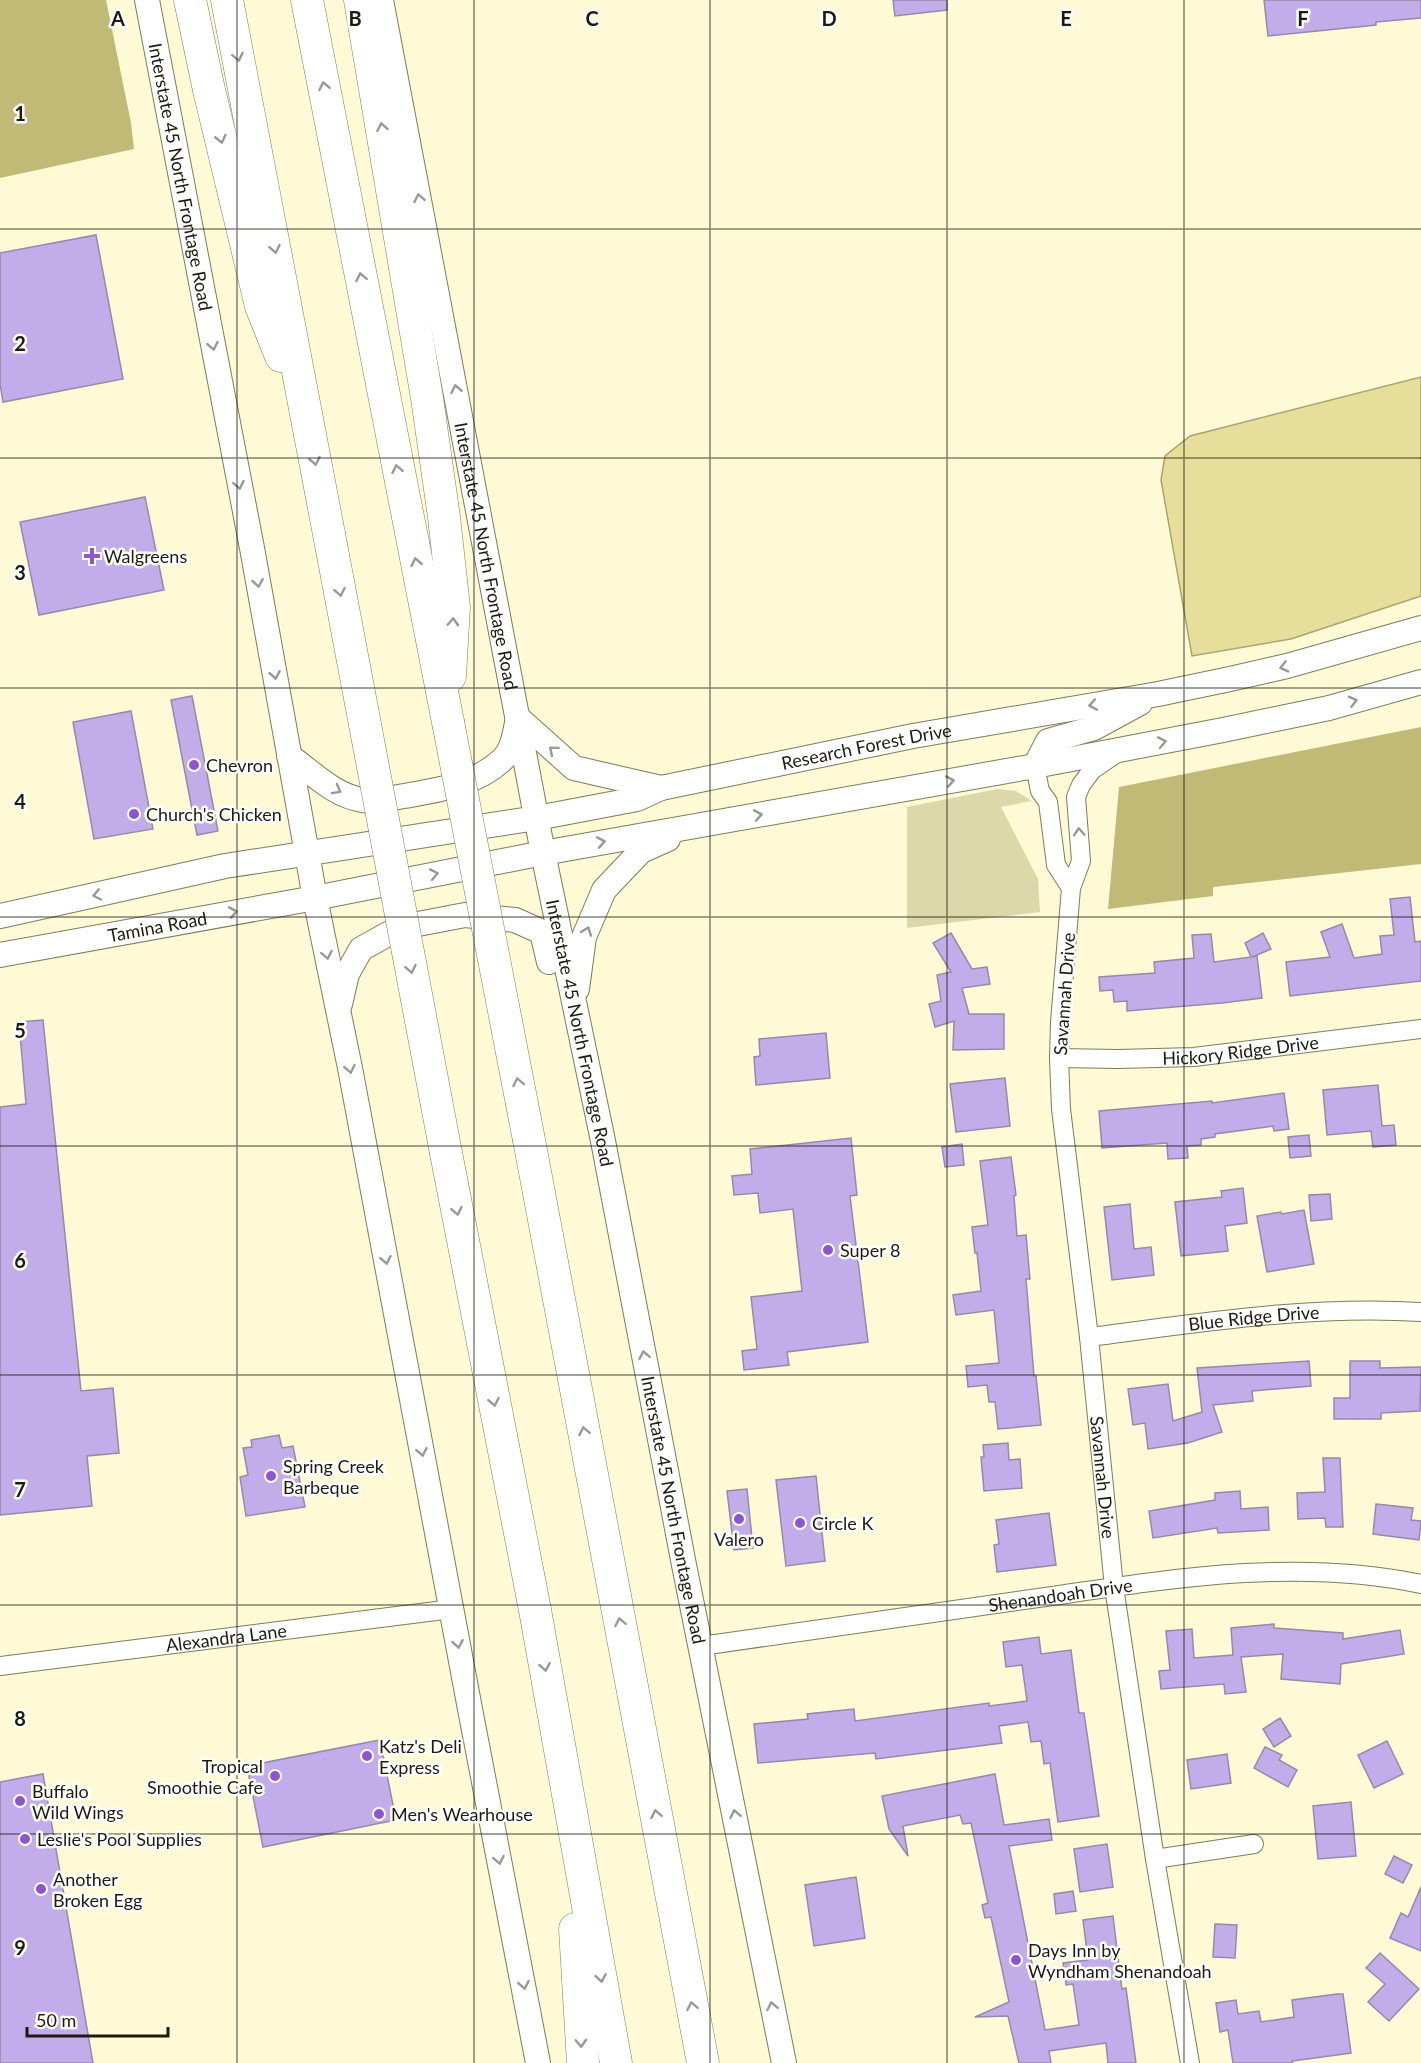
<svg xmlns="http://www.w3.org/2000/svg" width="1421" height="2063" font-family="Lato,sans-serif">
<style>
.green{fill:#ddd8aa}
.forest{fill:#c1b976}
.water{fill:#e6de9a;stroke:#a9a470;stroke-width:1.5}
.building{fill:#c2ace9;stroke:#958aa9;stroke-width:1.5}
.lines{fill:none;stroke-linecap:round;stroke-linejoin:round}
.street-casing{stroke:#7f7b5b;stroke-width:20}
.secondary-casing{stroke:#7f7b5b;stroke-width:26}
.highway-casing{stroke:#7f7b5b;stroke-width:33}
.street{stroke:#fff;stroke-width:18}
.secondary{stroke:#fff;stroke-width:24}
.highway{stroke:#fff;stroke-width:32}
.highway-bridge-casing{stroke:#7f7b5b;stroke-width:33;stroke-linecap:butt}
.highway-bridge{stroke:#fff;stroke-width:32}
.oneway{stroke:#999893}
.grid{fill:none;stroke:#1c1b0e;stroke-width:1.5;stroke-opacity:0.55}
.poi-dot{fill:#8b56cf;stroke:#fff;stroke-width:2}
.labels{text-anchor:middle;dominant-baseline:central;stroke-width:5;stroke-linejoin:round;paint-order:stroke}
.street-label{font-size:18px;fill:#1c1b0e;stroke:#fff}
.poi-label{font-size:18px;fill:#1c1b0e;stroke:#fff;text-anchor:start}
.grid-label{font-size:20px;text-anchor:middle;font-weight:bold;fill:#1c1b0e;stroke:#fff;stroke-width:5;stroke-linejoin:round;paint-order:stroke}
</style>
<rect width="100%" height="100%" fill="#fefad6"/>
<polygon class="green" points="997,789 1016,791 1032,801 1001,807 1038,879 1040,912 907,928 907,807"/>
<g class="forest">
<polygon points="0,0 106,0 131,123 134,149 0,178"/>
<polygon points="1421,727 1421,864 1213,887 1213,896 1108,909 1119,787"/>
</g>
<polygon class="water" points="1421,377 1421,596 1291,639 1192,656 1161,480 1165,456 1190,436"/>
<g class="building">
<polygon points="893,0 947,0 947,10 895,16"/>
<polygon points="1264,0 1421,0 1421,18 1376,22 1376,25 1268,36"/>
<polygon points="96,235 123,379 3,402 0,384 0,253"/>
<polygon points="145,497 164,590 39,615 20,522"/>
<polygon points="192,696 218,831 197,835 171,700"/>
<polygon points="131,711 153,829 94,839 73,722"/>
<polygon points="1410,897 1415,942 1421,941 1421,981 1290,996 1286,962 1330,957 1321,932 1342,924 1354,958 1382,954 1380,936 1394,935 1390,899"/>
<polygon points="951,933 972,969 987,967 990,984 962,988 969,1014 1004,1014 1004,1049 953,1050 954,1021 935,1027 929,1004 941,1001 937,975 951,972 933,943"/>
<polygon points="1263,933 1271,949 1252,957 1257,956 1262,998 1222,1003 1127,1011 1127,1001 1114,1002 1113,990 1100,991 1099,977 1155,973 1154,962 1194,958 1192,935 1211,934 1214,962 1251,957 1245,943"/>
<polygon points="43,1020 81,1391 113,1388 119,1453 87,1456 92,1506 0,1515 0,1107 26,1104 19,1022"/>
<polygon points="826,1033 830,1078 756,1085 754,1057 760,1056 759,1039"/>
<polygon points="1005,1078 1010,1126 956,1132 950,1084"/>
<polygon points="1378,1085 1382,1126 1394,1125 1396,1145 1373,1147 1371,1131 1327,1135 1323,1090"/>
<polygon points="1284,1093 1289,1129 1274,1131 1273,1126 1215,1134 1215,1137 1201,1139 1201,1145 1187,1146 1188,1158 1168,1159 1167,1143 1102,1148 1099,1111 1212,1101 1212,1103"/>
<polygon points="1309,1135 1311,1156 1290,1158 1288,1137"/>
<polygon points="851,1138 857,1195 850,1196 868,1342 787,1352 789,1365 744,1370 742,1351 757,1349 751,1297 802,1291 793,1209 760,1213 758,1193 734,1195 732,1176 752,1174 750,1149"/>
<polygon points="962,1144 964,1165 945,1167 942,1147"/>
<polygon points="1011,1157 1016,1195 1014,1196 1017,1236 1026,1235 1030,1279 1026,1279 1034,1376 1036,1376 1041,1425 998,1429 995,1402 989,1402 987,1385 968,1387 966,1366 999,1363 994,1310 956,1315 953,1295 981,1291 977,1253 975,1253 972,1227 988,1225 980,1161"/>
<polygon points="1243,1188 1247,1223 1225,1226 1228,1251 1181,1256 1175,1202 1222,1197 1221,1191"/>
<polygon points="1330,1194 1332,1219 1311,1221 1309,1195"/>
<polygon points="1130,1204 1134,1249 1151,1247 1154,1275 1112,1280 1104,1207"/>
<polygon points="1304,1210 1314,1264 1267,1272 1257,1216 1281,1212 1282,1214"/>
<polygon points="1309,1361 1311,1386 1252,1391 1253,1401 1213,1405 1222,1432 1188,1443 1148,1449 1145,1423 1133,1425 1128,1389 1168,1384 1173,1421 1202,1412 1197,1368"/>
<polygon points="1350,1361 1380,1361 1380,1368 1421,1367 1420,1411 1381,1413 1381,1419 1334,1419 1334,1398 1350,1398"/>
<polygon points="279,1435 282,1448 293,1446 305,1507 246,1516 240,1477 248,1475 243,1448 252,1447 251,1440"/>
<polygon points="1008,1443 1009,1460 1020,1459 1022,1488 984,1491 981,1457 984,1457 983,1445"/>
<polygon points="1323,1458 1340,1458 1343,1527 1326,1527 1325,1518 1298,1519 1297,1493 1325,1492"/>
<polygon points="816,1476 825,1561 786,1566 776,1480"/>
<polygon points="747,1489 753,1548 734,1550 727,1491"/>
<polygon points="1240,1491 1241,1509 1268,1507 1269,1530 1218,1533 1217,1528 1153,1538 1149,1511 1215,1500 1215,1493"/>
<polygon points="1376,1504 1413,1508 1411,1520 1421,1521 1419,1540 1373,1534"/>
<polygon points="1049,1513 1056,1565 997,1572 994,1545 999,1544 996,1520"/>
<polygon points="1274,1624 1274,1628 1343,1633 1343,1639 1400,1630 1404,1654 1341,1664 1340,1684 1281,1679 1283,1654 1241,1657 1246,1692 1225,1694 1224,1684 1161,1689 1159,1671 1170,1670 1166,1631 1192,1629 1194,1658 1233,1655 1231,1628"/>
<polygon points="1039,1637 1041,1654 1071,1650 1079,1713 1084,1713 1099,1816 1058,1822 1050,1763 1044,1764 1041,1741 1031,1742 1028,1722 999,1726 1002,1743 876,1759 875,1753 758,1763 754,1724 808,1719 807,1714 854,1709 855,1721 989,1703 989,1706 1027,1701 1022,1665 1006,1667 1003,1642"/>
<polygon points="1280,1718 1291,1736 1274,1747 1263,1729"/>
<polygon points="380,1740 396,1820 263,1847 247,1766"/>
<polygon points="1387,1741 1403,1774 1374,1788 1358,1755"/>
<polygon points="1265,1747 1282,1755 1279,1760 1297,1770 1288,1787 1254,1768"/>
<polygon points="1227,1754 1231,1783 1191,1789 1187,1760"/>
<polygon points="43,1774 93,2063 0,2063 0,1782"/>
<polygon points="995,1774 1004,1825 1049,1819 1052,1840 1009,1846 1045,2030 1079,2025 1073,1984 1066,1985 1063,1963 1088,1960 1083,1920 1113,1916 1122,1989 1126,1988 1136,2063 1108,2063 1106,2043 1049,2051 1051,2063 1019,2063 1008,2016 975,2017 1009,2002 991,1917 985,1918 982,1905 988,1903 971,1823 963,1824 960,1815 903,1826 908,1856 889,1829 882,1796"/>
<polygon points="1351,1802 1356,1856 1318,1859 1313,1806"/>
<polygon points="1107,1844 1113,1887 1080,1892 1074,1849"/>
<polygon points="1394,1856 1412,1865 1403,1883 1385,1874"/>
<polygon points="856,1877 865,1938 814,1946 805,1885"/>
<polygon points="1421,1887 1421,1951 1390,1938 1401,1913 1408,1917"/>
<polygon points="1073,1891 1076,1911 1056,1914 1054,1894"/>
<polygon points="1215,1924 1237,1925 1235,1958 1213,1957"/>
<polygon points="1380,1953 1419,1989 1389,2021 1368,2002 1385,1984 1366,1968"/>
<polygon points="1337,1994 1343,1994 1351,2053 1292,2061 1293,2063 1233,2063 1228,2030 1220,2032 1216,2003 1236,2000 1238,2014 1259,2011 1261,2022 1294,2017 1292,2000"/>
</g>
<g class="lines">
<defs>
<g id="street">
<path id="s1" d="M1117 753 1092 770 1081 785 1076 797 1081 861 1071 888 1060 1022 1059 1058 1061 1109 1089 1337 1114 1587 1155 1859 1190 2063"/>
<polyline points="1035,766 1040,791 1048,802 1056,865 1071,888"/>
<path id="s2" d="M1059 1058 1118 1059 1194 1057 1421 1029"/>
<path id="s3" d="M1089 1337C1200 1323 1309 1305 1421 1312"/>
<path id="s4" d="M701 1646C814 1630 926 1614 1038 1598 1164 1580 1294 1557 1421 1584"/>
<path id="s5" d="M0 1666 452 1609"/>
<polyline points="1155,1859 1254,1844"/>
</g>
<g id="secondary">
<path id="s6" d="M147 0 252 548 315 898 350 1068 470 1709 538 2063"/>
<path id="s7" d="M381 0 543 853 603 1141 684 1565 784 2063"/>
<path d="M289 756C312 772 334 796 363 800 376 802 392 798 404 796 438 790 475 785 502 760 513 750 515 732 518 718L574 768 661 788"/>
<polyline points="1035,766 1048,741 1094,728 1140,703"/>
<path id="s8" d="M0 916 225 866 537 818 637 799 661 788 913 736 1158 694 1230 679 1287 666 1421 628"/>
<path id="s9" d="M0 955 315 898 543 853 1035 766 1223 730 1329 708 1421 682"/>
<polyline points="577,989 584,937 604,890 641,851 668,839"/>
<polyline points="340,1004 347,974 361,949 388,934 418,924 465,915 515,920 542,932 549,962"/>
</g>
<g id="highway">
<polyline points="190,0 209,90 261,306 281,356"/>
<polyline points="227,0 329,534"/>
<polyline points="307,0 448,722"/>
<polyline points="360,0 427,398 444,517 454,607 450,676"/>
<polyline points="529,1140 703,2063"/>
<polyline points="446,1153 535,1610 616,2063"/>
<polyline points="575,1929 583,2063"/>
</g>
</defs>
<use href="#street" class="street-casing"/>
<use href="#secondary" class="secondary-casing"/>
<use href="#highway" class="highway-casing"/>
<use href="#street" class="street"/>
<use href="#secondary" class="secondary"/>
<use href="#highway" class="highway"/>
<defs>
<g id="highway-bridge">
<polyline points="329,534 446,1153"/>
<polyline points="448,722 529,1140"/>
</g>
</defs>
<use href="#highway-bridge" class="highway-bridge-casing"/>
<use href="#highway-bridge" class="highway-bridge"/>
</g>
<defs><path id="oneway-chevron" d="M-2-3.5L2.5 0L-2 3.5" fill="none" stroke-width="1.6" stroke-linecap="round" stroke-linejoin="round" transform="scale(1.5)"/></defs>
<g class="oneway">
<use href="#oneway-chevron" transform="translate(238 57) rotate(79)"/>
<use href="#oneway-chevron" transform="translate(324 86) rotate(-101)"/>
<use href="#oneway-chevron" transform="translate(382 127) rotate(-100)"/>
<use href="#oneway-chevron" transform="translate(221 139) rotate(77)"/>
<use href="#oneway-chevron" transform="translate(419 198) rotate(-101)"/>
<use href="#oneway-chevron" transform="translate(275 249) rotate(79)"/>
<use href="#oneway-chevron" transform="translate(361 277) rotate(-101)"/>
<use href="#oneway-chevron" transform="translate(213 346) rotate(79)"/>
<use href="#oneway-chevron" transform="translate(456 389) rotate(-101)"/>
<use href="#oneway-chevron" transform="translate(315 461) rotate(79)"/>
<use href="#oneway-chevron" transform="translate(397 469) rotate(-101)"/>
<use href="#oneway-chevron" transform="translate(239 485) rotate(79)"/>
<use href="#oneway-chevron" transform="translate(416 562) rotate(-101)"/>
<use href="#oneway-chevron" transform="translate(258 583) rotate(80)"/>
<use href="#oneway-chevron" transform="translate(340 592) rotate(79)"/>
<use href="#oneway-chevron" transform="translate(453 622) rotate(-87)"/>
<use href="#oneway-chevron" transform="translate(1284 667) rotate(167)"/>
<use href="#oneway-chevron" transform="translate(275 675) rotate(80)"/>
<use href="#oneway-chevron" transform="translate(1353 701) rotate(-15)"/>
<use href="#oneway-chevron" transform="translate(1093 705) rotate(170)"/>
<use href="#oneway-chevron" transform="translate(1162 742) rotate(-11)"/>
<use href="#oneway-chevron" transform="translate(553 750) rotate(-140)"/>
<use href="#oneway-chevron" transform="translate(950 781) rotate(-10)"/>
<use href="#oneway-chevron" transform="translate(337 790) rotate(29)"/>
<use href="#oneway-chevron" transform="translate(758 815) rotate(-10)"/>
<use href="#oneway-chevron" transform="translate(1079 832) rotate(-94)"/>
<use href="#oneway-chevron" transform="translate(601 842) rotate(-10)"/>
<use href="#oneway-chevron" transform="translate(434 874) rotate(-11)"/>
<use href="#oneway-chevron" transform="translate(97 895) rotate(168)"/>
<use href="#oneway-chevron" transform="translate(233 912) rotate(-10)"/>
<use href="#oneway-chevron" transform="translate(587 931) rotate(-70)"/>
<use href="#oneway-chevron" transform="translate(327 955) rotate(79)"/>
<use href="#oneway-chevron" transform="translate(411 969) rotate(79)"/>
<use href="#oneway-chevron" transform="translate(350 1069) rotate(79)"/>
<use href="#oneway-chevron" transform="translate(518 1082) rotate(-101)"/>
<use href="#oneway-chevron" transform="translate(457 1211) rotate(79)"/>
<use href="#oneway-chevron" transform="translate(386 1260) rotate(79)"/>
<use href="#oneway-chevron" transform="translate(644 1355) rotate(-101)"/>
<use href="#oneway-chevron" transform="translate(494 1402) rotate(79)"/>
<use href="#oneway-chevron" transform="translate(584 1431) rotate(-101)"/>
<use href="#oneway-chevron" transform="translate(422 1452) rotate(79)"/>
<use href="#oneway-chevron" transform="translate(620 1622) rotate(-101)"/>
<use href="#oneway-chevron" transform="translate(458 1644) rotate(80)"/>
<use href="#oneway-chevron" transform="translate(545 1667) rotate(80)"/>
<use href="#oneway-chevron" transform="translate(656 1814) rotate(-101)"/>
<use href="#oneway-chevron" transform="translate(735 1814) rotate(-101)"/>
<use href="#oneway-chevron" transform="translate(499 1860) rotate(79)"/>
<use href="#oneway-chevron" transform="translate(601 1978) rotate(80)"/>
<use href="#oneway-chevron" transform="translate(524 1985) rotate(79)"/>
<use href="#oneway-chevron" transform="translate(692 2006) rotate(-101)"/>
<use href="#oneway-chevron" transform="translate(772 2006) rotate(-101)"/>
<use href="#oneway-chevron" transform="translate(581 2043) rotate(87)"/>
</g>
<path class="grid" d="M237 0V2063M474 0V2063M710 0V2063M947 0V2063M1184 0V2063M0 229H1421M0 458H1421M0 688H1421M0 917H1421M0 1146H1421M0 1375H1421M0 1605H1421M0 1834H1421"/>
<g class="poi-dot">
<path d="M89 547h6v6h6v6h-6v6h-6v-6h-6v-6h6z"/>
<circle cx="194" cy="765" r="6"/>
<circle cx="134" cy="814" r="6"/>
<circle cx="828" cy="1250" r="6"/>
<circle cx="271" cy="1476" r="6"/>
<circle cx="739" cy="1519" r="6"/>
<circle cx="800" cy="1523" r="6"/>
<circle cx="367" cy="1756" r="6"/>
<circle cx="275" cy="1776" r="6"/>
<circle cx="20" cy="1801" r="6"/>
<circle cx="379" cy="1814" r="6"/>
<circle cx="25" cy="1839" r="6"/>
<circle cx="41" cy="1889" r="6"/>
<circle cx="1016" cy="1960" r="6"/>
</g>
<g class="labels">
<g class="street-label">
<text stroke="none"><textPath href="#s6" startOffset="180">Interstate 45 North Frontage Road</textPath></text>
<text stroke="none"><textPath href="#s7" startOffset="566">Interstate 45 North Frontage Road</textPath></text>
<text stroke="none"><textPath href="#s8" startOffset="884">Research Forest Drive</textPath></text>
<text stroke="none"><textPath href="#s9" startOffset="160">Tamina Road</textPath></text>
<text transform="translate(1064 994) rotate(-86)">Savannah Drive</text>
<text stroke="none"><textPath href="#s7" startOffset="1052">Interstate 45 North Frontage Road</textPath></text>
<text stroke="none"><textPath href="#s2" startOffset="182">Hickory Ridge Drive</textPath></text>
<text stroke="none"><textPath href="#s3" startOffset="166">Blue Ridge Drive</textPath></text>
<text stroke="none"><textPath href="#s1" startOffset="747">Savannah Drive</textPath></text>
<text stroke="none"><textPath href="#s7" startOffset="1538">Interstate 45 North Frontage Road</textPath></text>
<text stroke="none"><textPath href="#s4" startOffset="363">Shenandoah Drive</textPath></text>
<text stroke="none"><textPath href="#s5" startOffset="228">Alexandra Lane</textPath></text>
</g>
<g class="poi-label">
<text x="104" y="556">Walgreens</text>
<text x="206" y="765">Chevron</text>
<text x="146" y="814">Church's Chicken</text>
<text x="840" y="1250">Super 8</text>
<text x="283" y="1466">Spring Creek<tspan x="283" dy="21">Barbeque</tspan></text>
<text x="812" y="1523">Circle K</text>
<text x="739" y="1539" text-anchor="middle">Valero</text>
<text x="379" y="1746">Katz's Deli<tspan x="379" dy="21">Express</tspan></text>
<text x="263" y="1766" text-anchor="end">Tropical<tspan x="263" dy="21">Smoothie Cafe</tspan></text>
<text x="32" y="1791">Buffalo<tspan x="32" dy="21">Wild Wings</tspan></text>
<text x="391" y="1814">Men's Wearhouse</text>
<text x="37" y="1839">Leslie's Pool Supplies</text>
<text x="53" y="1879">Another<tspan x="53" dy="21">Broken Egg</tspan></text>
<text x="1028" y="1950">Days Inn by<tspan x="1028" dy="21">Wyndham Shenandoah</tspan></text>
</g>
</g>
<g class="grid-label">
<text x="118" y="26">A</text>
<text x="355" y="26">B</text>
<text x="592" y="26">C</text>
<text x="829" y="26">D</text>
<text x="1066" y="26">E</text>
<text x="1303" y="26">F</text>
<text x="20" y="121">1</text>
<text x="20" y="351">2</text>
<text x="20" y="580">3</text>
<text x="20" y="809">4</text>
<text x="20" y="1038">5</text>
<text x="20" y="1268">6</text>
<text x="20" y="1497">7</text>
<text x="20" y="1726">8</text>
<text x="20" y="1955">9</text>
</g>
<path d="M27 2027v9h141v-9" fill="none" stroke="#1c1b0e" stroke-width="3"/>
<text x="36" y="2027" font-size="18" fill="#1c1b0e" stroke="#ffffff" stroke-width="4.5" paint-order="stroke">50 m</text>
</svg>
